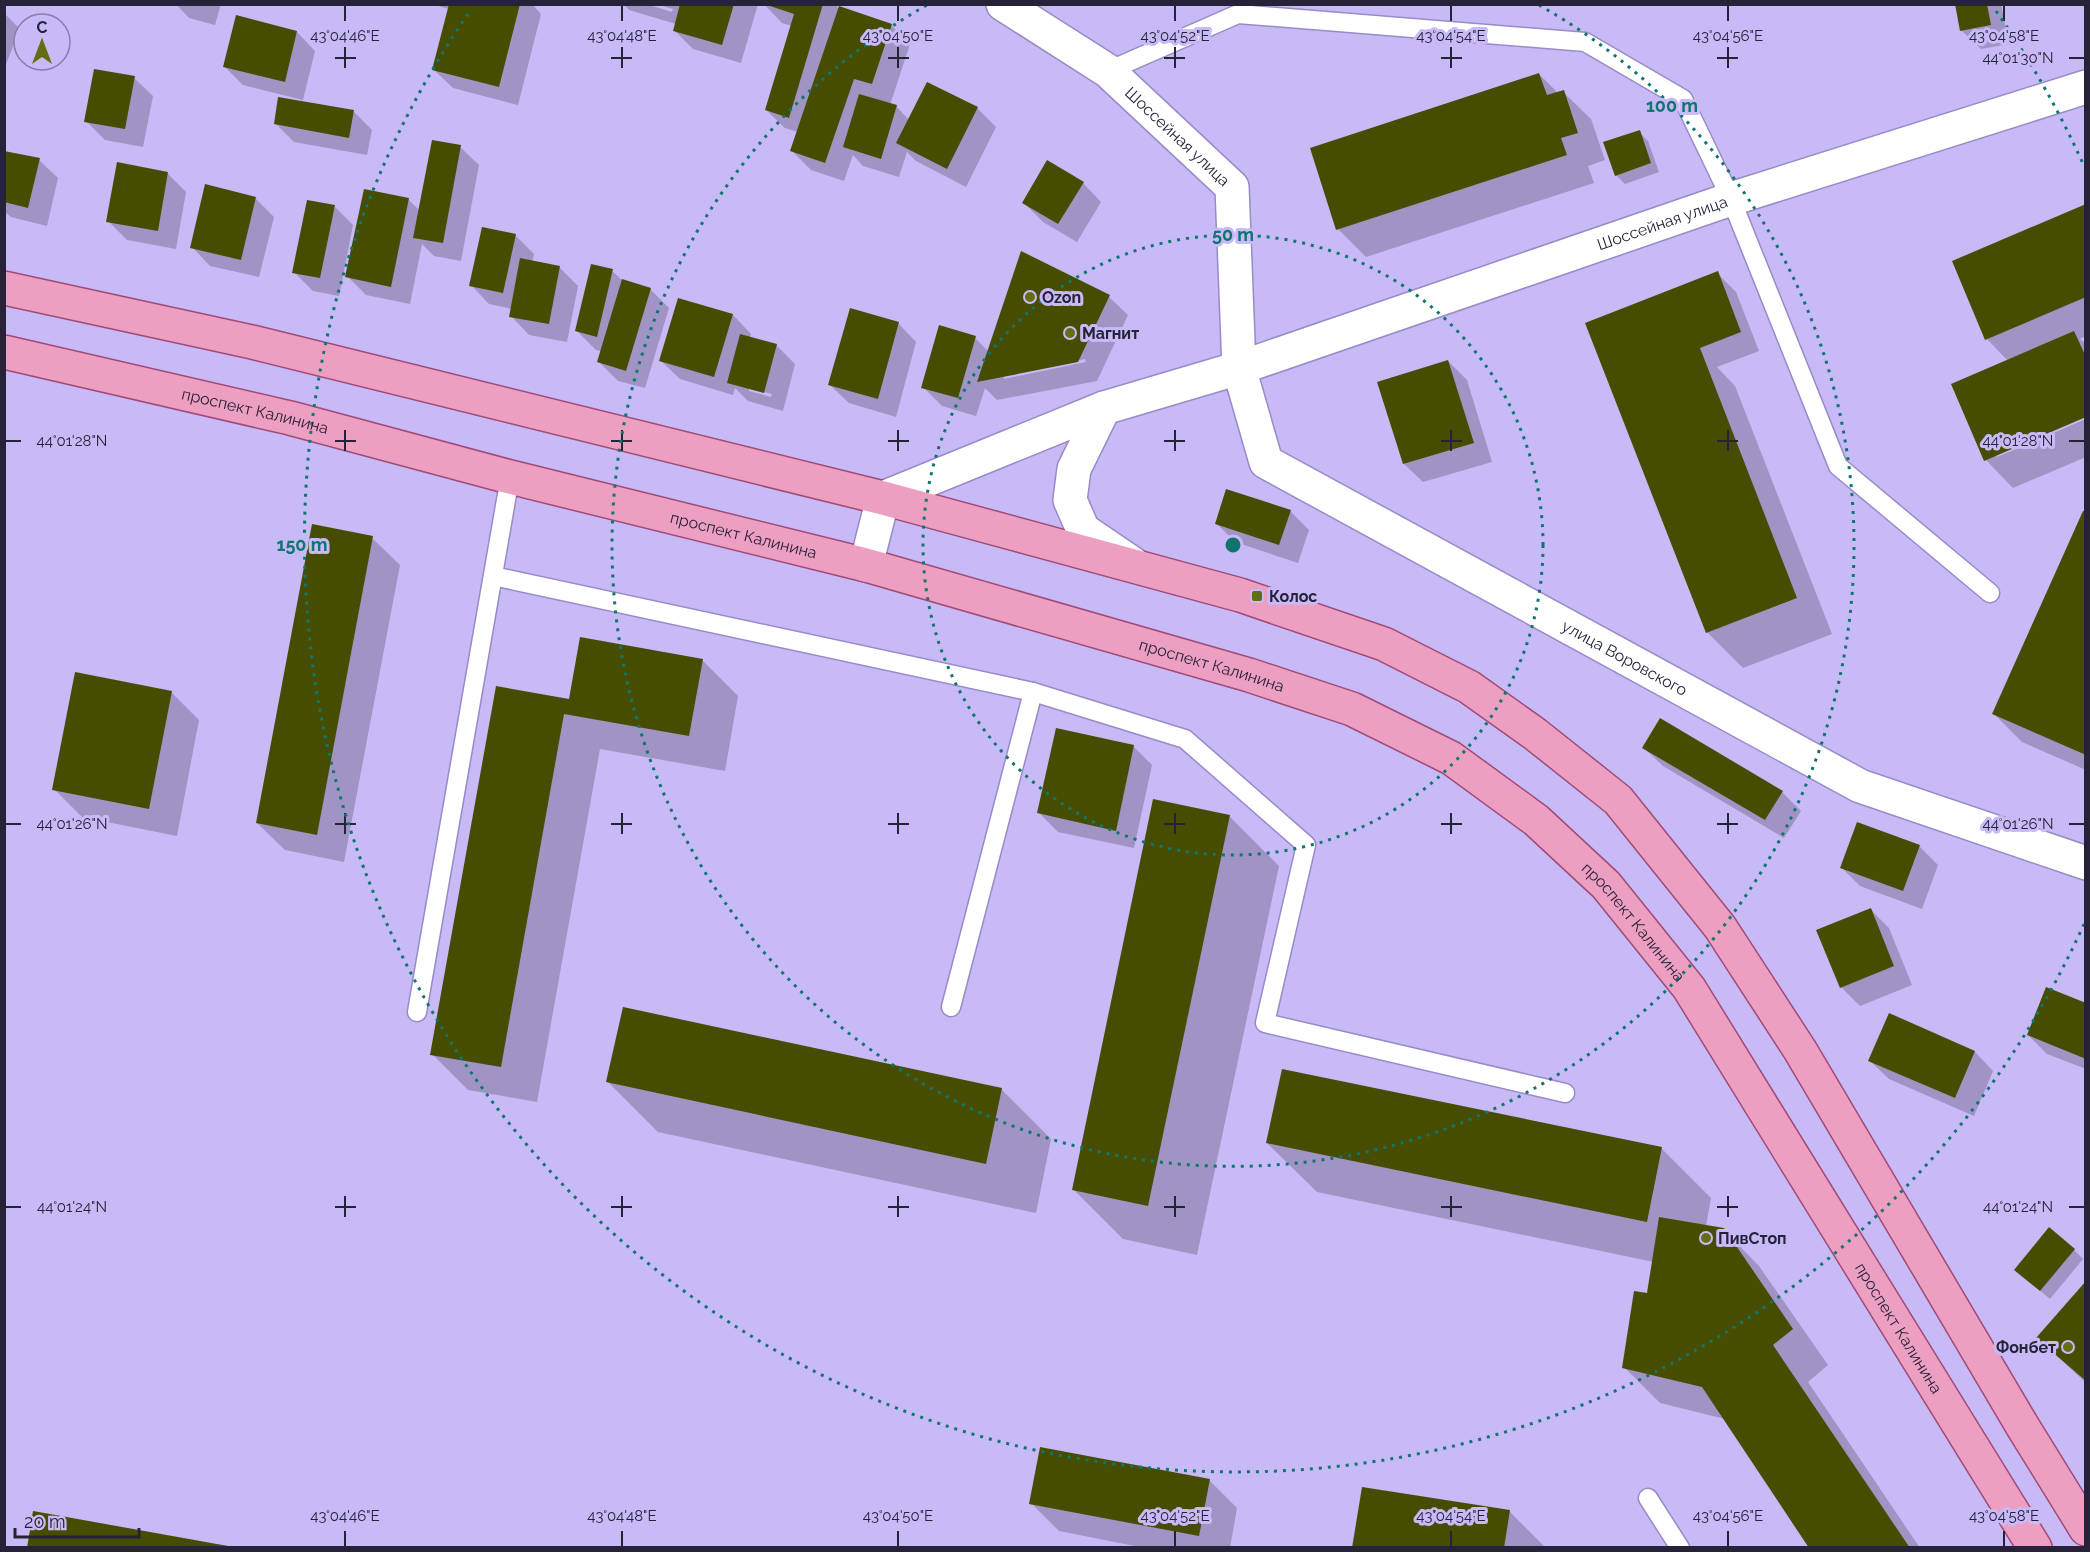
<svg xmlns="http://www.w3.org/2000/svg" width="2090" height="1552" font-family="Raleway,sans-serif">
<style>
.shadow{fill:#0003;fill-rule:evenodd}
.building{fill:#474d00}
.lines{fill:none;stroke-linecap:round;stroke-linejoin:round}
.lane-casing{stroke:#998bc6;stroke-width:21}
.street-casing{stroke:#998bc6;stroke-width:36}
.secondary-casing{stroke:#998bc6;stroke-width:36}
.primary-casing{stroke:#a04a77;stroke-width:36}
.lane{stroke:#fff;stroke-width:18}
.street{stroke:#fff;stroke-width:33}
.secondary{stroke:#fff;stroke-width:33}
.primary{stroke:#ed9fc2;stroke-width:33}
.ticks{fill:none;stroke:#282239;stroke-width:2}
.ring{fill:none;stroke:#0f766e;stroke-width:3;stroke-dasharray:3 6}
.poi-dot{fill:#656d13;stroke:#c8b9f7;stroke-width:2}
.labels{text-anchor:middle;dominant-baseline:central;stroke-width:6;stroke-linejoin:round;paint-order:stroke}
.street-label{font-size:16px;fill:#282239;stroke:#c8b9f7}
.poi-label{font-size:16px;font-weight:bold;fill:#282239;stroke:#c8b9f7;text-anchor:start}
.ticks-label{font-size:15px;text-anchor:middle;fill:#282239;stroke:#c8b9f7;stroke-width:6;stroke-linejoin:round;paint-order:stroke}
.centre{fill:#0f766e;stroke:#c8b9f7;stroke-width:3}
.ring-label{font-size:18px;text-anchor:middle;font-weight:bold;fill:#0f766e;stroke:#c8b9f7;stroke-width:6;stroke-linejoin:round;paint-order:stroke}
</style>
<rect width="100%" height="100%" fill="#c8b9f7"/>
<g class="shadow">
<polygon points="176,4 221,4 215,25 189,18"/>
<polygon points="431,4 532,4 541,14 518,105 453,88 434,70 449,9"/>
<polygon points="624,4 646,4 672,12 673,9 657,4 758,4 741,63 693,49 674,30 676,24 629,10"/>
<polygon points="764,4 835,4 839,9 891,25 910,44 890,105 896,106 909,120 928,84 977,108 996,127 966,187 916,161 907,152 899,177 863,166 853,155 844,181 811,170 792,151 798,132 785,128 766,110 792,26 782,23"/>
<polygon points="1956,4 2001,4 2009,44 1981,49 1962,31"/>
<polygon points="4,13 20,29 4,69"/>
<polygon points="297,32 315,51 303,100 243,85 224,66"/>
<polygon points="1539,74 1558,93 1563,92 1591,119 1605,160 1588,166 1594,183 1366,257 1338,229"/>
<polygon points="134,78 153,96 143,147 105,140 86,121"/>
<polygon points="353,111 372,130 367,155 294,142 275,123"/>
<polygon points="1639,132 1648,141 1659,172 1625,184 1616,175"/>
<polygon points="460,147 479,165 461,261 434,256 422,244 410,304 366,295 347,276 365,191 409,200 420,211"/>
<polygon points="4,152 39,160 58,178 47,226 11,217 4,211"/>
<polygon points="167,173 186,192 176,249 127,240 108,221"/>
<polygon points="1083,183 1101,202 1077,242 1043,222 1024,203"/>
<polygon points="255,198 274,217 259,277 210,266 192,247"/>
<polygon points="2086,205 2086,336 2080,339 2086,344 2086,416 1997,454 1997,457 2086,419 2086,457 2013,488 1986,460 2008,361 1987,339"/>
<polygon points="335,207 353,225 339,296 313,291 294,272"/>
<polygon points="515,235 534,254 532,262 559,267 578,286 567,342 529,335 511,316 512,309 489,304 471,285"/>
<polygon points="612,271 622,280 650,289 669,308 645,388 618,381 599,362 602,351 596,350 577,331"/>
<polygon points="1717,273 1736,292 1759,351 1717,367 1735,386 1832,634 1743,668 1707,632 1587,324"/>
<path d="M1109 297 1128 315 1097 381 997 400 985 388 976 416 942 406 923 387 975 338 989 352ZM1085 359 1086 362 1004 379V376Z"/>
<path d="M733 315 751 334 750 338 776 345 795 364 783 411 748 401 735 388 733 395 680 379 661 361ZM749 388 772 394 771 397 749 391Z"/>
<polygon points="898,323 916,342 896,417 849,403 830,385"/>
<polygon points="1448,361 1467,380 1492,462 1423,482 1404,464"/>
<polygon points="1290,511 1309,530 1298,563 1235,542 1216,523"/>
<polygon points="2086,514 2086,770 2022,742 1994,714"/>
<polygon points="372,538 400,565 344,862 285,850 257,823"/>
<polygon points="702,660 738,696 725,771 600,749 537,1102 468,1090 432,1054 497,688 570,701"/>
<polygon points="171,692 199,720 177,836 82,817 54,789"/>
<polygon points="1134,747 1152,765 1134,848 1058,832 1039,813"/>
<polygon points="1644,748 1782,792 1801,811 1784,838 1663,766"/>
<polygon points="1229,816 1279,866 1197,1255 1123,1239 1073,1189"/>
<polygon points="1919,846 1938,865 1922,909 1860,886 1842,868"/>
<polygon points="1871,910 1889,928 1912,985 1860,1006 1841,987"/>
<polygon points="2086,1005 2086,1069 2047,1054 2028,1035"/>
<polygon points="1975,1052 1993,1071 1974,1116 1889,1079 1870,1061"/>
<polygon points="608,1082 1001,1089 1051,1139 1036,1213 658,1132"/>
<polygon points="1267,1143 1662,1149 1711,1198 1706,1226 1723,1229 1759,1266 1828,1365 1808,1382 1920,1548 1811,1548 1725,1419 1660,1403 1624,1367 1648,1295 1654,1262 1317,1192"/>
<polygon points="2074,1250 2083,1259 2050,1299 2016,1270"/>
<polygon points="2086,1283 2086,1383 2038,1338"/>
<polygon points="1209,1480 1237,1508 1230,1548 1145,1548 1059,1531 1031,1503"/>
<polygon points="1509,1511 1545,1547 1354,1548"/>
</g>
<g class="building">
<polygon points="449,4 520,4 499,87 432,70"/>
<polygon points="680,4 734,4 722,45 673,31"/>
<polygon points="764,4 823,4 789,118 765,110 794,14"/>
<polygon points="1955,4 1987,4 1991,25 1960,31"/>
<polygon points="839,6 892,24 872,84 854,79 825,163 790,151"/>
<polygon points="236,15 297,31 285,82 223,67"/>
<polygon points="94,69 135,76 125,129 84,122"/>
<polygon points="1539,73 1547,95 1564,90 1578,133 1561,138 1567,155 1336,230 1310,148"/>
<polygon points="927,82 978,107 947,169 896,143"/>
<polygon points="859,94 897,105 881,159 843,147"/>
<polygon points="278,97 354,110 349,138 274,124"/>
<polygon points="1640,130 1651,163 1615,176 1603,142"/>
<polygon points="432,140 461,145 443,243 413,238"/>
<polygon points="4,151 40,158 28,208 4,202"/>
<polygon points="1047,160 1084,182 1058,224 1022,203"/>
<polygon points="117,162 168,172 158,231 106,222"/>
<polygon points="205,184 256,197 241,260 190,248"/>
<polygon points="364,189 409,198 391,287 345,277"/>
<polygon points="307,200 335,205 320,278 292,273"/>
<polygon points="2086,204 2086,297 1985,340 1952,261"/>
<polygon points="482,227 516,234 503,293 469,286"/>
<polygon points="1021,251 1110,295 1078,362 977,382"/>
<polygon points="520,258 560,266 549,324 509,317"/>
<polygon points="591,264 613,269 597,337 575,331"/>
<polygon points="1718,271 1741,332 1700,348 1797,598 1706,633 1585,323"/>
<polygon points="622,279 651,288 626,371 597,362"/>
<polygon points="678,298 733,314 714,377 659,361"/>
<polygon points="850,308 899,322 878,399 828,385"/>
<polygon points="939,325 976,336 958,398 921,388"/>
<polygon points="2074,331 2086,357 2086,417 1984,461 1951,384"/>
<polygon points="740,334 777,344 764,393 727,383"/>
<polygon points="1448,360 1474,443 1403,464 1377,382"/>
<polygon points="1226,489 1291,510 1279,545 1215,524"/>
<polygon points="2083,511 2086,512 2086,755 1992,714"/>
<polygon points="312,524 373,536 317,835 256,823"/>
<polygon points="580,637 703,659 689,736 564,714 501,1067 430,1055 496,686 569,699"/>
<polygon points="75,672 172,691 149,809 52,790"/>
<polygon points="1660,718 1783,791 1765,820 1642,748"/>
<polygon points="1056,728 1134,745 1116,831 1037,813"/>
<polygon points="1153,799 1230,815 1148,1206 1072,1190"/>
<polygon points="1857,822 1920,845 1903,891 1840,868"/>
<polygon points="1871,908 1894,966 1840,988 1816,930"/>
<polygon points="2046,987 2086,1003 2086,1059 2027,1035"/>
<polygon points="623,1007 1002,1088 986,1164 606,1082"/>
<polygon points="1889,1013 1975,1051 1955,1098 1868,1061"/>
<polygon points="1282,1069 1662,1147 1647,1222 1266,1143"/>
<polygon points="1659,1217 1724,1228 1793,1329 1773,1345 1910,1548 1809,1548 1702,1387 1622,1368 1634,1291 1647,1293"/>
<polygon points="2049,1227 2075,1249 2040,1291 2014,1270"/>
<polygon points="2086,1281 2086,1381 2036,1338"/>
<polygon points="1040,1447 1210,1479 1199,1536 1029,1504"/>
<polygon points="1362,1487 1510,1510 1504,1548 1352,1548"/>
<polygon points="33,1511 228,1546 228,1548 27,1548"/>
</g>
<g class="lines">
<defs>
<g id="lane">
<polyline points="1108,71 1238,14 1585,42 1683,99 1731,199 1838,466 1990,593"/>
<polyline points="493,576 1033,692 1185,739 1306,845 1265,1023 1565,1093"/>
<polyline points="951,1007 1033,692"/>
<polyline points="417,1012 510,477"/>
<polyline points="1648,1498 1680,1548"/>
</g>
<g id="street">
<path id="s1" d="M1003 4 1108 71 1232 187 1239 368 1266 462 1860 786 2086 863"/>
</g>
<g id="secondary">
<polyline points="1104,408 1074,469 1070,500 1083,530 1133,564"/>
<path id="s2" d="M866 565 883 498 1104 408 1239 368 1731 199 2086 87"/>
</g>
<g id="primary">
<polyline points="4,288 252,342 883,498 1240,595 1384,644 1469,687 1535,734 1618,800 1720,927 1800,1050 2023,1427 2086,1529"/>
<path id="s3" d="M4 352 290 418 510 477 866 565 1249 675 1352 709 1451 758 1536 820 1606 885 1689 988 2035 1548"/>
</g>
</defs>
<use href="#lane" class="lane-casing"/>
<use href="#street" class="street-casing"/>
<use href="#secondary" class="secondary-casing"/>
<use href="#primary" class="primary-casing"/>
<use href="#lane" class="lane"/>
<use href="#street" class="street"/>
<use href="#secondary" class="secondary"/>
<use href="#primary" class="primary"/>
</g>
<path class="ticks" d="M345 6V21M622 6V21M898 6V21M1175 6V21M1451 6V21M1728 6V21M2004 6V21M345 47V68M622 47V68M898 47V68M1175 47V68M1451 47V68M1728 47V68M335 58H356M611 58H632M888 58H909M1164 58H1185M1441 58H1462M1717 58H1738M2069 58H2084M345 430V451M622 430V451M898 430V451M1175 430V451M1451 430V451M1728 430V451M6 441H21M335 441H356M611 441H632M888 441H909M1164 441H1185M1441 441H1462M1717 441H1738M2069 441H2084M345 813V834M622 813V834M898 813V834M1175 813V834M1451 813V834M1728 813V834M6 824H21M335 824H356M611 824H632M888 824H909M1164 824H1185M1441 824H1462M1717 824H1738M2069 824H2084M345 1196V1217M622 1196V1217M898 1196V1217M1175 1196V1217M1451 1196V1217M1728 1196V1217M6 1207H21M335 1207H356M611 1207H632M888 1207H909M1164 1207H1185M1441 1207H1462M1717 1207H1738M2069 1207H2084M345 1531V1546M622 1531V1546M898 1531V1546M1175 1531V1546M1451 1531V1546M1728 1531V1546M2004 1531V1546"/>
<g class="ring">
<circle cx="1233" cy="545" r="310"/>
<path d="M1539 5A621 621 0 1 1 927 5"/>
<path d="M2084 924A931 931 0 1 1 470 11M1996 11A931 931 0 0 1 2084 166"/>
</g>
<g class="poi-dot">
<circle cx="1030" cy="297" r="6"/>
<circle cx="1070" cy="333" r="6"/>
<rect x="1251" y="590" width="12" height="12" rx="3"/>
<circle cx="1706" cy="1238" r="6"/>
<circle cx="2068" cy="1347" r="6"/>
</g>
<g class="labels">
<g class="street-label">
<text stroke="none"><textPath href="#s1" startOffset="220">Шоссейная улица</textPath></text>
<text stroke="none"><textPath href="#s2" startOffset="896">Шоссейная улица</textPath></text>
<text stroke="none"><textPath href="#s3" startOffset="258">проспект Калинина</textPath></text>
<text stroke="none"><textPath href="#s3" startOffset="762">проспект Калинина</textPath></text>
<text stroke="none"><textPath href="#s1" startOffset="982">улица Воровского</textPath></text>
<text stroke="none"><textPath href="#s3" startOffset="1248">проспект Калинина</textPath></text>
<text stroke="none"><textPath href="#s3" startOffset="1752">проспект Калинина</textPath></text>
<text stroke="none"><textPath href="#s3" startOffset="2238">проспект Калинина</textPath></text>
</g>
<g class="poi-label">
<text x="1042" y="297">Ozon</text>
<text x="1082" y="333">Магнит</text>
<text x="1269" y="596">Колос</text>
<text x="1718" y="1238">ПивСтоп</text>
<text x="2056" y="1347" text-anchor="end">Фонбет</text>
</g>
</g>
<g class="ticks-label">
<text x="345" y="41">43°04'46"E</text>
<text x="622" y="41">43°04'48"E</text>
<text x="898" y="41">43°04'50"E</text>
<text x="1175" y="41">43°04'52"E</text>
<text x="1451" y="41">43°04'54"E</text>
<text x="1728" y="41">43°04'56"E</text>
<text x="2004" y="41">43°04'58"E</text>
<text x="2018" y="63">44°01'30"N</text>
<text x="72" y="446">44°01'28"N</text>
<text x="2018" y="446">44°01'28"N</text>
<text x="72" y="829">44°01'26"N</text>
<text x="2018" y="829">44°01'26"N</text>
<text x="72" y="1212">44°01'24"N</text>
<text x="2018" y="1212">44°01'24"N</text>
<text x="345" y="1521">43°04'46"E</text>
<text x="622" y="1521">43°04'48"E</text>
<text x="898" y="1521">43°04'50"E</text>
<text x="1175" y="1521">43°04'52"E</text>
<text x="1451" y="1521">43°04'54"E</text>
<text x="1728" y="1521">43°04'56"E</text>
<text x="2004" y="1521">43°04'58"E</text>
</g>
<circle cx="1233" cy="545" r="9" class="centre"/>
<g class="ring-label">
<text x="1672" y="112">100 m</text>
<text x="1233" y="241">50 m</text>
<text x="302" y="551">150 m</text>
</g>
<rect width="2090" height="1552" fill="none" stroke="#282239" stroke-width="12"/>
<g transform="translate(42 42)"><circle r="28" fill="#c8b9f7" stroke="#887dab" stroke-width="1.5"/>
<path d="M0-4.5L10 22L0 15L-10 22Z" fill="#656d13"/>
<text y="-9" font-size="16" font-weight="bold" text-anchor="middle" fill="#282239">С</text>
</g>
<path d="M15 1528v9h124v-9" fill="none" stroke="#282239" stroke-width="3"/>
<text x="24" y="1528" font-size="18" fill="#282239" stroke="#c8b9f7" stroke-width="4.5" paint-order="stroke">20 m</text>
</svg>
